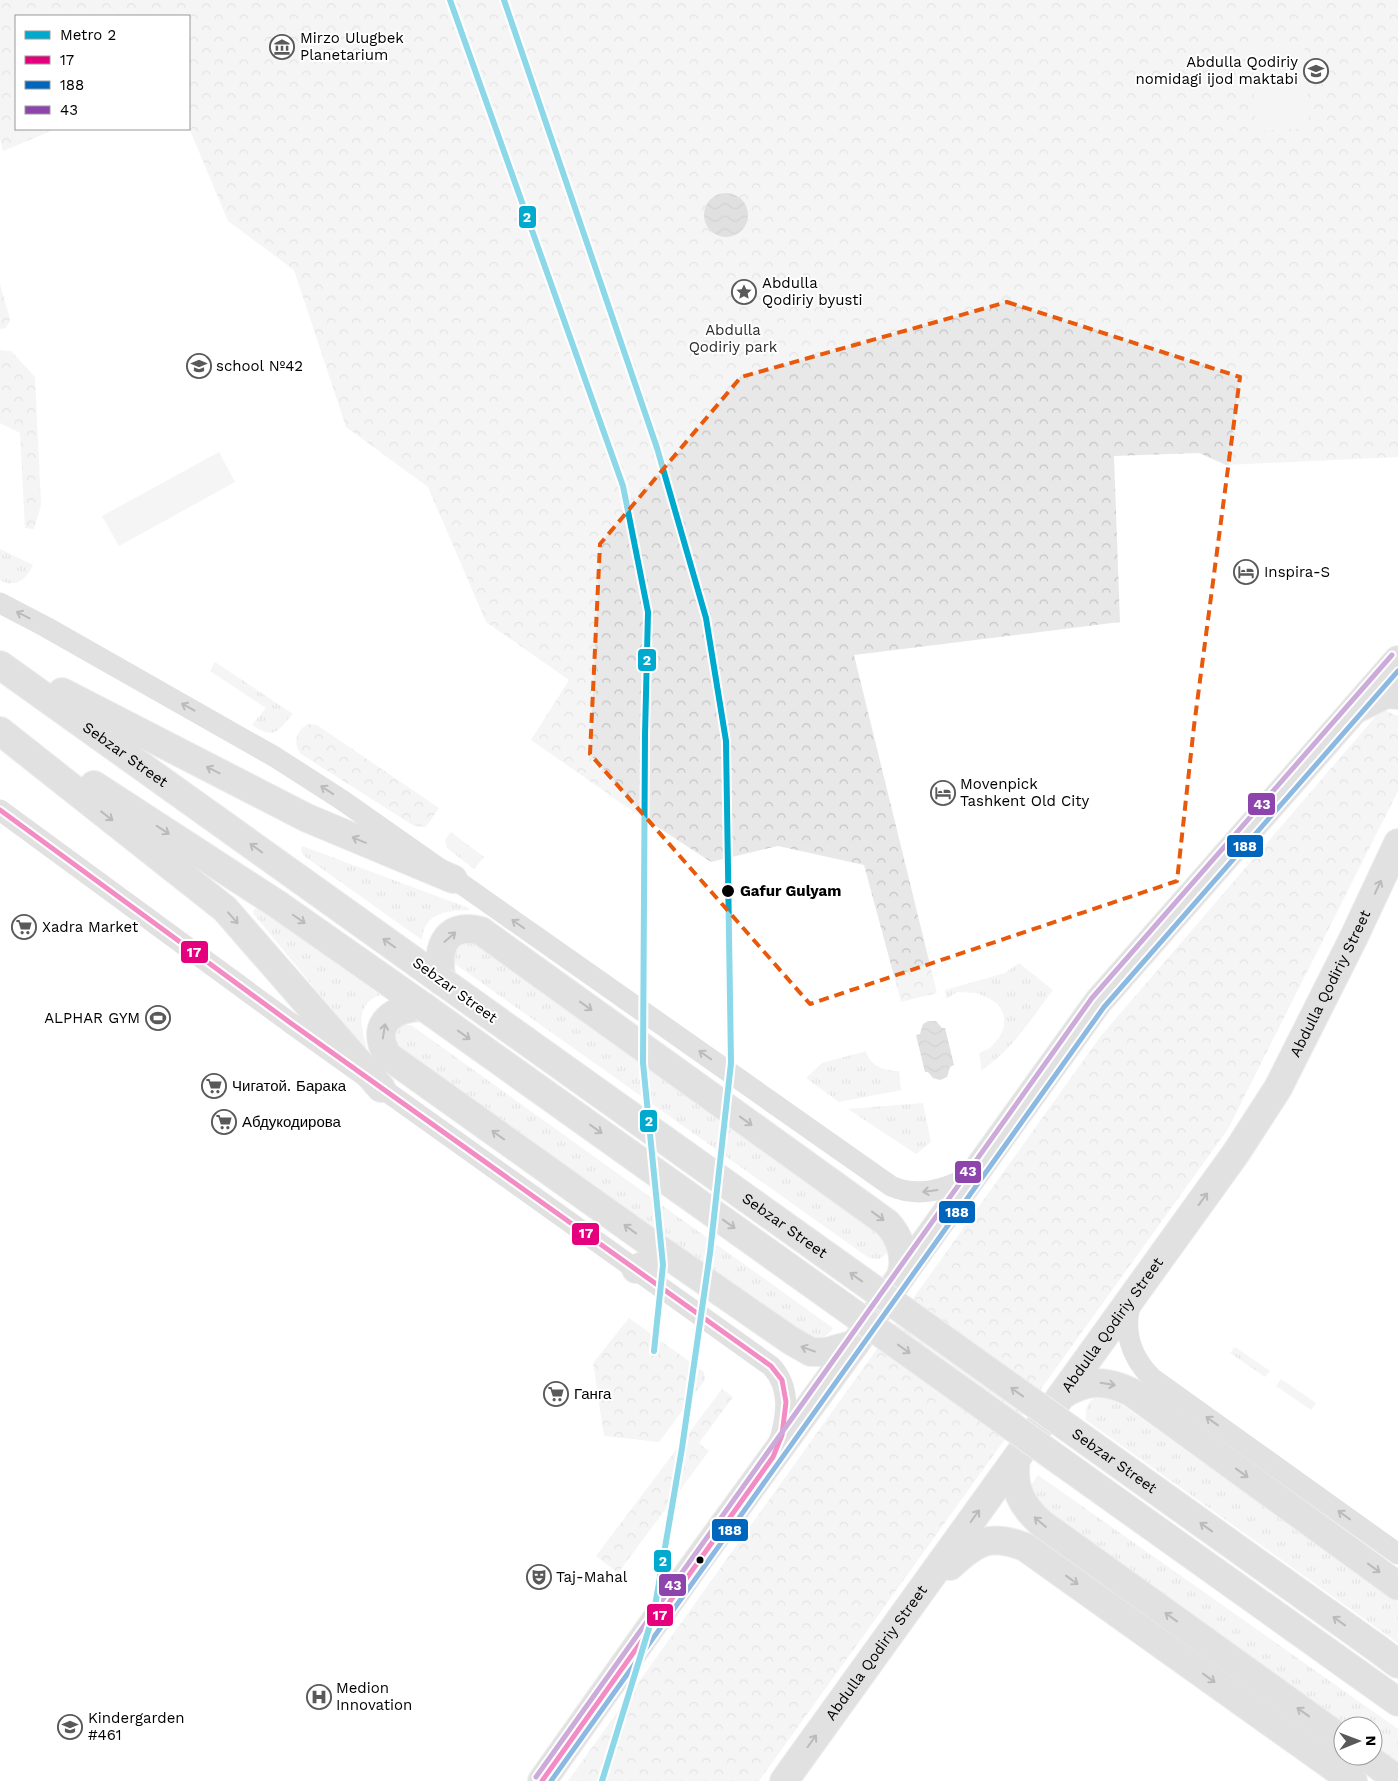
<svg xmlns="http://www.w3.org/2000/svg" width="1398" height="1781" font-family="'Work Sans',sans-serif">
<style>
.grass{fill:url(#grass-tufts)}
.forest{fill:url(#forest-crowns)}
.pitch{fill:#e8e8e8}
.water{fill:url(#water-waves)}
.lines{fill:none;stroke-linecap:round;stroke-linejoin:round}
.major-casing{stroke:#dbdbdb;stroke-width:30}
.minor{stroke:#bdbdbd;stroke-width:21}
.major{stroke:#bdbdbd;stroke-width:28}
.major-bridge-casing{stroke:#dbdbdb;stroke-width:30;stroke-linecap:butt}
.major-bridge{stroke:#bdbdbd;stroke-width:28}
.bus-1-casing{stroke:#fff;stroke-width:9}
.bus-2-casing{stroke:#fff;stroke-width:9}
.bus-3-casing{stroke:#fff;stroke-width:9}
.bus-1{stroke:#e5007d;stroke-width:5}
.bus-2{stroke:#0065bd;stroke-width:5}
.bus-3{stroke:#8e44ad;stroke-width:5}
.metro-1-casing{stroke:#fff;stroke-width:10}
.metro-1{stroke:#00a9ce;stroke-width:6}
.oneway{stroke:#686868}
.marked{fill:none;stroke:#e8590c;stroke-width:4;stroke-dasharray:10 6;stroke-linejoin:round}
.stop-dot{fill:#000;stroke:#fff;stroke-width:2}
.labels{text-anchor:middle;dominant-baseline:central;stroke-width:4;stroke-linejoin:round;paint-order:stroke}
.poi-label{font-size:15px;fill:#000;stroke:#fff;text-anchor:start}
.park-label{font-size:15px;fill:#2d2d2d;stroke:#fff}
.street-label{font-size:15px;fill:#000;stroke:#fff}
.stop-label{font-size:15px;font-weight:bold;fill:#000;stroke:#fff;text-anchor:start}
.line-badge{stroke:#fff;stroke-width:2}
.badge-label{font-size:14px;text-anchor:middle;font-weight:bold;fill:#fff}
</style>
<defs>
<pattern id="grass-tufts" width="24" height="20" patternUnits="userSpaceOnUse" patternTransform="scale(1.25)"><rect width="24" height="20" fill="#e8e8e8"/><path d="M3 7l-1-3M5 7V3M7 7l1-3M15 17l-1-3M17 17v-4M19 17l1-3" fill="none" stroke="#c5c5c5"/></pattern>
<pattern id="forest-crowns" width="20" height="18" patternUnits="userSpaceOnUse" patternTransform="scale(1.25)"><rect width="20" height="18" fill="#e8e8e8"/><path d="M2 6a3 3 0 1 1 6 0M12 15a3 3 0 1 1 6 0" fill="none" stroke="#c5c5c5"/></pattern>
<pattern id="water-waves" width="16" height="10" patternUnits="userSpaceOnUse" patternTransform="scale(1.25)"><rect width="16" height="10" fill="#bababa"/><path d="M0 5q4-4 8 0t8 0" fill="none" stroke="#9e9e9e"/></pattern>
</defs>
<rect width="100%" height="100%" fill="#fff"/>
<g class="grass">
<path d="M0 549 33 565C27 579 15 589 0 580Z"/>
<path d="M215 662 293 714C277 732 274 740 252 725L266 708 210 671Z"/>
<polygon points="451,832 484,857 474,869 447,848 445,840"/>
<path d="M302 846 469 908V910C447 911 424 912 422 940L304 856 301 852Z"/>
<path d="M254 909 262 910 380 995C354 1005 361 1028 367 1049L365 1050 253 913Z"/>
<path d="M471 937 886 1234C889 1246 891 1253 879 1259L869 1258 455 964 453 952 456 944Z"/>
<path d="M1019 963 1053 990C1031 1019 1013 1049 982 1070L979 1053 990 1048 999 1038 1004 1027V1016L999 1005 988 998 977 993 957 992 946 999 945 990 1005 973Z"/>
<path d="M405 1025H411L833 1328C826 1339 820 1338 808 1338L396 1046 394 1029 399 1026Z"/>
<path d="M866 1051C870 1066 884 1071 899 1071L901 1090 839 1102 806 1078 822 1063Z"/>
<polygon points="923,1103 931,1142 916,1154 848,1109"/>
<polygon points="1235,1347 1270,1371 1265,1377 1230,1353"/>
<polygon points="1281,1379 1316,1403 1311,1410 1276,1386"/>
<path d="M1101 1395 1114 1399 1398 1602V1643L1086 1420C1085 1406 1088 1400 1101 1395Z"/>
<polygon points="1038,1475 1398,1729 1398,1766 1373,1748 1373,1726 1343,1726 1032,1503 1031,1485"/>
</g>
<g class="forest">
<polygon points="0,0 1398,0 1398,457 1226,465 1199,453 1114,456 1120,622 854,655 937,993 901,1002 864,865 778,846 711,862 627,807 531,740 569,680 486,622 428,487 346,427 294,270 228,221 189,128 189,16 16,16 16,129 56,129 3,151 0,139"/>
<path d="M0 284 10 319C9 324 6 329 0 329Z"/>
<polygon points="0,350 11,351 35,377 41,505 34,529 25,528 20,433 0,423"/>
<polygon points="1382,709 1398,716 1398,791 1228,1129 759,1781 568,1781 1100,1037"/>
<path d="M309 724 317 725 439 808 426 827 414 826 301 754C292 743 296 730 309 724Z"/>
<polygon points="629,1318 704,1372 705,1380 659,1442 604,1436 593,1363"/>
<polygon points="722,1389 733,1397 699,1443 709,1451 618,1573 596,1556"/>
</g>
<g class="pitch">
<polygon points="1304,41 1309,128 1256,131 1251,44"/>
<polygon points="219,452 235,482 119,546 102,516"/>
</g>
<g class="water">
<circle cx="726" cy="215" r="22"/>
<polygon points="928,1021 936,1021 942,1028 945,1028 954,1065 950,1067 947,1077 940,1080 933,1078 928,1072 925,1072 916,1035 920,1034 923,1024"/>
</g>
<g class="lines">
<defs>
<g id="major">
<path id="s1" d="M0 665 442 981"/>
<polyline points="62,692 307,818 453,879"/>
<polyline points="1358,708 1386,694 1398,695"/>
<polyline points="0,731 225,909 381,1088"/>
<polyline points="94,785 277,904 424,1007"/>
<path d="M442 981C436 951 443 921 481 931L887 1223C900 1237 907 1257 901 1276"/>
<path d="M424 1007C394 1007 368 1024 388 1056L653 1245 790 1340 811 1352H826L855 1344"/>
<polyline points="636,1269 651,1262 653,1254 653,1245"/>
<path d="M1062 1395C1086 1380 1105 1379 1131 1392L1398 1586"/>
<path d="M1016 1459C1012 1487 1021 1505 1041 1523L1343 1740"/>
<path d="M950 1566C976 1542 989 1533 1025 1547L1353 1781"/>
<polyline points="1378,1649 1398,1664"/>
<polyline points="1360,1675 1398,1702"/>
<polyline points="1365,1756 1398,1780"/>
<polyline points="542,1781 699,1559 855,1344 901,1276 1098,1002 1398,660"/>
<path id="s2" d="M784 1781 1236 1153 1278 1088 1353 939 1398 843"/>
</g>
</defs>
<use href="#major" class="major-casing"/>
<g class="minor">
<path d="M0 603 46 627 275 757 342 800 891 1186C920 1199 949 1189 975 1173"/>
<path d="M0 810 292 1024 771 1366C792 1388 787 1418 778 1445"/>
<path d="M1132 1299C1122 1329 1130 1356 1152 1378L1398 1554"/>
</g>
<use href="#major" class="major"/>
<defs>
<g id="major-bridge">
<path id="s3" d="M442 981 1378 1649"/>
<polyline points="424,1007 1360,1675"/>
</g>
</defs>
<use href="#major-bridge" class="major-bridge-casing"/>
<use href="#major-bridge" class="major-bridge"/>
<defs>
<polyline id="bus-1" points="0,810 292,1024 771,1366 782,1380 786,1402 782,1435 773,1457 542,1781"/>
<polyline id="bus-2" points="551,1781 1104,1007 1398,671"/>
<polyline id="bus-3" points="536,1777 1092,998 1392,655"/>
</defs>
<use href="#bus-1" class="bus-1-casing"/>
<use href="#bus-2" class="bus-2-casing"/>
<use href="#bus-3" class="bus-3-casing"/>
<use href="#bus-1" class="bus-1"/>
<use href="#bus-2" class="bus-2"/>
<use href="#bus-3" class="bus-3"/>
<defs>
<g id="metro-1">
<polyline points="450,0 623,486 648,612 645,735 643,1063 663,1265 654,1351"/>
<polyline points="504,0 657,448 706,618 726,741 731,1063 710,1253 682,1448 654,1612 602,1781"/>
</g>
</defs>
<use href="#metro-1" class="metro-1-casing"/>
<use href="#metro-1" class="metro-1"/>
</g>
<defs><path id="oneway-shaft" d="M-6 0H5M1.5-3L5.5 0L1.5 3" fill="none" stroke-width="1.6" stroke-linecap="round" stroke-linejoin="round" transform="scale(1.25)"/></defs>
<g class="oneway">
<use href="#oneway-shaft" transform="translate(23 615) rotate(-153)"/>
<use href="#oneway-shaft" transform="translate(188 707) rotate(-151)"/>
<use href="#oneway-shaft" transform="translate(213 770) rotate(-153)"/>
<use href="#oneway-shaft" transform="translate(327 790) rotate(-147)"/>
<use href="#oneway-shaft" transform="translate(107 816) rotate(38)"/>
<use href="#oneway-shaft" transform="translate(163 830) rotate(33)"/>
<use href="#oneway-shaft" transform="translate(359 840) rotate(-157)"/>
<use href="#oneway-shaft" transform="translate(256 848) rotate(-144)"/>
<use href="#oneway-shaft" transform="translate(1378 887) rotate(-65)"/>
<use href="#oneway-shaft" transform="translate(233 918) rotate(49)"/>
<use href="#oneway-shaft" transform="translate(299 919) rotate(35)"/>
<use href="#oneway-shaft" transform="translate(518 924) rotate(-145)"/>
<use href="#oneway-shaft" transform="translate(450 937) rotate(-41)"/>
<use href="#oneway-shaft" transform="translate(389 943) rotate(-144)"/>
<use href="#oneway-shaft" transform="translate(586 1006) rotate(36)"/>
<use href="#oneway-shaft" transform="translate(384 1031) rotate(-81)"/>
<use href="#oneway-shaft" transform="translate(464 1035) rotate(36)"/>
<use href="#oneway-shaft" transform="translate(705 1055) rotate(-145)"/>
<use href="#oneway-shaft" transform="translate(746 1121) rotate(36)"/>
<use href="#oneway-shaft" transform="translate(596 1129) rotate(36)"/>
<use href="#oneway-shaft" transform="translate(498 1135) rotate(-144)"/>
<use href="#oneway-shaft" transform="translate(930 1191) rotate(172)"/>
<use href="#oneway-shaft" transform="translate(1203 1199) rotate(-54)"/>
<use href="#oneway-shaft" transform="translate(878 1216) rotate(36)"/>
<use href="#oneway-shaft" transform="translate(729 1224) rotate(36)"/>
<use href="#oneway-shaft" transform="translate(630 1229) rotate(-144)"/>
<use href="#oneway-shaft" transform="translate(856 1277) rotate(-144)"/>
<use href="#oneway-shaft" transform="translate(808 1349) rotate(-160)"/>
<use href="#oneway-shaft" transform="translate(904 1349) rotate(36)"/>
<use href="#oneway-shaft" transform="translate(1108 1384) rotate(9)"/>
<use href="#oneway-shaft" transform="translate(1017 1392) rotate(-144)"/>
<use href="#oneway-shaft" transform="translate(1212 1421) rotate(-144)"/>
<use href="#oneway-shaft" transform="translate(1242 1473) rotate(36)"/>
<use href="#oneway-shaft" transform="translate(1344 1515) rotate(-144)"/>
<use href="#oneway-shaft" transform="translate(975 1516) rotate(-54)"/>
<use href="#oneway-shaft" transform="translate(1040 1522) rotate(-140)"/>
<use href="#oneway-shaft" transform="translate(1206 1527) rotate(-144)"/>
<use href="#oneway-shaft" transform="translate(1374 1568) rotate(36)"/>
<use href="#oneway-shaft" transform="translate(1072 1580) rotate(36)"/>
<use href="#oneway-shaft" transform="translate(1171 1617) rotate(-144)"/>
<use href="#oneway-shaft" transform="translate(1339 1621) rotate(-144)"/>
<use href="#oneway-shaft" transform="translate(1209 1678) rotate(36)"/>
<use href="#oneway-shaft" transform="translate(1303 1712) rotate(-144)"/>
<use href="#oneway-shaft" transform="translate(812 1741) rotate(-54)"/>
</g>
<path d="M0 0H1398V1781H0ZM1007 302 1240 377 1194 726 1177 881 810 1004 590 754 600 544 741 377Z" fill="#fff" fill-opacity=".55" fill-rule="evenodd"/>
<path class="marked" d="M1007 302 1240 377 1194 726 1177 881 810 1004 590 754 600 544 741 377Z"/>
<defs>
<symbol id="museum-ring" viewBox="-11 -11 22 22"><circle r="9.5" fill="#fff" stroke="#595959" stroke-width="1.5"/><path d="M0-6L6-3V-2H-6V-3ZM-5-1h2V3h-2ZM-1-1h2V3h-2ZM3-1h2V3H3ZM-6 4H6V6H-6Z" fill="#595959"/></symbol>
<symbol id="school-ring" viewBox="-11 -11 22 22"><circle r="9.5" fill="#fff" stroke="#595959" stroke-width="1.5"/><path d="M0-5L7-2L0 1L-7-2ZM-4 1L0 2.5L4 1V4Q0 6-4 4Z" fill="#595959"/></symbol>
<symbol id="sight-ring" viewBox="-11 -11 22 22"><circle r="9.5" fill="#fff" stroke="#595959" stroke-width="1.5"/><path d="M0-6L1.8-2.2L6-1.7L2.9 1.2L3.7 5.4L0 3.3L-3.7 5.4L-2.9 1.2L-6-1.7L-1.8-2.2Z" fill="#595959"/></symbol>
<symbol id="hotel-ring" viewBox="-11 -11 22 22"><circle r="9.5" fill="#fff" stroke="#595959" stroke-width="1.5"/><path d="M-6-4.5h1.5V1H6V5H4.5V3h-9V5H-6ZM-4 0a1.8 1.8 0 1 1 3.6 0ZM.5 0V-2.5h3Q6-2.5 6 0Z" fill="#595959"/></symbol>
<symbol id="supermarket-ring" viewBox="-11 -11 22 22"><circle r="9.5" fill="#fff" stroke="#595959" stroke-width="1.5"/><path d="M-6-5.5h2.5l.6 2H6L4.5 2H-2.5L-4.4-4H-6ZM-1.5 3.2a1.3 1.3 0 1 0 .1 0ZM3 3.2a1.3 1.3 0 1 0 .1 0Z" fill="#595959"/></symbol>
<symbol id="stadium-ring" viewBox="-11 -11 22 22"><circle r="9.5" fill="#fff" stroke="#595959" stroke-width="1.5"/><path d="M0-5a6.5 5 0 1 0 0 10a6.5 5 0 1 0 0-10ZM-3.5-1.8h7v3.6h-7Z" fill="#595959"/></symbol>
<symbol id="theatre-ring" viewBox="-11 -11 22 22"><circle r="9.5" fill="#fff" stroke="#595959" stroke-width="1.5"/><path d="M-5-5.5Q0-4 5-5.5V0Q5 5 0 6Q-5 5-5 0ZM-3.3-2.5H-1v1.5H-3.3ZM1-2.5H3.3v1.5H1ZM-2.8 1Q0 5.5 2.8 1Z" fill="#595959"/></symbol>
<symbol id="hospital-ring" viewBox="-11 -11 22 22"><circle r="9.5" fill="#fff" stroke="#595959" stroke-width="1.5"/><path d="M-5-5h3v3.5h4V-5h3V5h-3V1.5h-4V5h-3Z" fill="#595959"/></symbol>
</defs>
<g fill-rule="evenodd">
<use href="#museum-ring" x="268" y="33" width="28" height="28"/>
<use href="#school-ring" x="1302" y="57" width="28" height="28"/>
<use href="#sight-ring" x="730" y="278" width="28" height="28"/>
<use href="#school-ring" x="185" y="352" width="28" height="28"/>
<use href="#hotel-ring" x="1232" y="558" width="28" height="28"/>
<use href="#hotel-ring" x="929" y="779" width="28" height="28"/>
<use href="#supermarket-ring" x="10" y="913" width="28" height="28"/>
<use href="#stadium-ring" x="144" y="1004" width="28" height="28"/>
<use href="#supermarket-ring" x="200" y="1072" width="28" height="28"/>
<use href="#supermarket-ring" x="210" y="1108" width="28" height="28"/>
<use href="#supermarket-ring" x="542" y="1380" width="28" height="28"/>
<use href="#theatre-ring" x="525" y="1563" width="28" height="28"/>
<use href="#hospital-ring" x="305" y="1683" width="28" height="28"/>
<use href="#school-ring" x="56" y="1713" width="28" height="28"/>
</g>
<g class="stop-dot">
<circle cx="728" cy="891" r="7"/>
<circle cx="700" cy="1560" r="4.5"/>
</g>
<g class="labels">
<g class="poi-label">
<text x="300" y="38">Mirzo Ulugbek<tspan x="300" dy="17">Planetarium</tspan></text>
<text x="1298" y="62" text-anchor="end">Abdulla Qodiriy<tspan x="1298" dy="17">nomidagi ijod maktabi</tspan></text>
<text x="762" y="283">Abdulla<tspan x="762" dy="17">Qodiriy byusti</tspan></text>
<text x="216" y="366">school №42</text>
<text x="1264" y="572">Inspira-S</text>
<text x="960" y="784">Movenpick<tspan x="960" dy="17">Tashkent Old City</tspan></text>
<text x="42" y="927">Xadra Market</text>
<text x="140" y="1018" text-anchor="end">ALPHAR GYM</text>
<text x="232" y="1086">Чигатой. Барака</text>
<text x="242" y="1122">Абдукодирова</text>
<text x="574" y="1394">Ганга</text>
<text x="556" y="1577">Taj-Mahal</text>
<text x="336" y="1688">Medion<tspan x="336" dy="17">Innovation</tspan></text>
<text x="88" y="1718">Kindergarden<tspan x="88" dy="17">#461</tspan></text>
</g>
<g class="park-label">
<text x="733" y="330">Abdulla<tspan x="733" dy="17">Qodiriy park</tspan></text>
</g>
<g class="street-label">
<text stroke="none"><textPath href="#s1" startOffset="154">Sebzar Street</textPath></text>
<text stroke="none"><textPath href="#s2" startOffset="968">Abdulla Qodiriy Street</textPath></text>
<text transform="translate(455 990) rotate(36)">Sebzar Street</text>
<text stroke="none"><textPath href="#s3" startOffset="421">Sebzar Street</textPath></text>
<text stroke="none"><textPath href="#s2" startOffset="562">Abdulla Qodiriy Street</textPath></text>
<text stroke="none"><textPath href="#s3" startOffset="826">Sebzar Street</textPath></text>
<text stroke="none"><textPath href="#s2" startOffset="158">Abdulla Qodiriy Street</textPath></text>
</g>
<g class="stop-label">
<text x="740" y="891">Gafur Gulyam</text>
</g>
</g>
<g class="line-badge">
<rect x="518" y="205" width="19" height="24" rx="5" fill="#00a9ce"/>
<rect x="637" y="648" width="20" height="24" rx="5" fill="#00a9ce"/>
<rect x="1247" y="792" width="29" height="24" rx="5" fill="#8e44ad"/>
<rect x="1226" y="834" width="38" height="24" rx="5" fill="#0065bd"/>
<rect x="180" y="940" width="29" height="24" rx="5" fill="#e5007d"/>
<rect x="639" y="1109" width="19" height="24" rx="5" fill="#00a9ce"/>
<rect x="954" y="1160" width="28" height="24" rx="5" fill="#8e44ad"/>
<rect x="938" y="1200" width="38" height="24" rx="5" fill="#0065bd"/>
<rect x="571" y="1222" width="29" height="24" rx="5" fill="#e5007d"/>
<rect x="711" y="1518" width="38" height="24" rx="5" fill="#0065bd"/>
<rect x="653" y="1549" width="19" height="24" rx="5" fill="#00a9ce"/>
<rect x="658" y="1573" width="29" height="24" rx="5" fill="#8e44ad"/>
<rect x="646" y="1603" width="28" height="24" rx="5" fill="#e5007d"/>
</g>
<g class="badge-label">
<text x="527" y="222">2</text>
<text x="647" y="665">2</text>
<text x="1262" y="809">43</text>
<text x="1245" y="851">188</text>
<text x="194" y="957">17</text>
<text x="649" y="1126">2</text>
<text x="968" y="1176">43</text>
<text x="957" y="1217">188</text>
<text x="586" y="1238">17</text>
<text x="730" y="1535">188</text>
<text x="663" y="1566">2</text>
<text x="673" y="1590">43</text>
<text x="660" y="1620">17</text>
</g>
<rect x="15" y="15" width="175" height="115" fill="#ffffff" stroke="#999999"/>
<rect x="25" y="31" width="25" height="8" fill="#00a9ce" stroke="#999999"/>
<text x="60" y="40" font-size="15" fill="#000000">Metro 2</text>
<rect x="25" y="56" width="25" height="8" fill="#e5007d" stroke="#999999"/>
<text x="60" y="65" font-size="15" fill="#000000">17</text>
<rect x="25" y="81" width="25" height="8" fill="#0065bd" stroke="#999999"/>
<text x="60" y="90" font-size="15" fill="#000000">188</text>
<rect x="25" y="106" width="25" height="8" fill="#8e44ad" stroke="#999999"/>
<text x="60" y="115" font-size="15" fill="#000000">43</text>
<g transform="translate(1358 1741) rotate(89)"><circle r="24" fill="#ffffff" stroke="#999999"/>
<path d="M0-4L9 19L0 12L-9 19Z" fill="#595959"/>
<text y="-8" font-size="14" font-weight="bold" text-anchor="middle" fill="#000000">N</text>
</g>
</svg>
